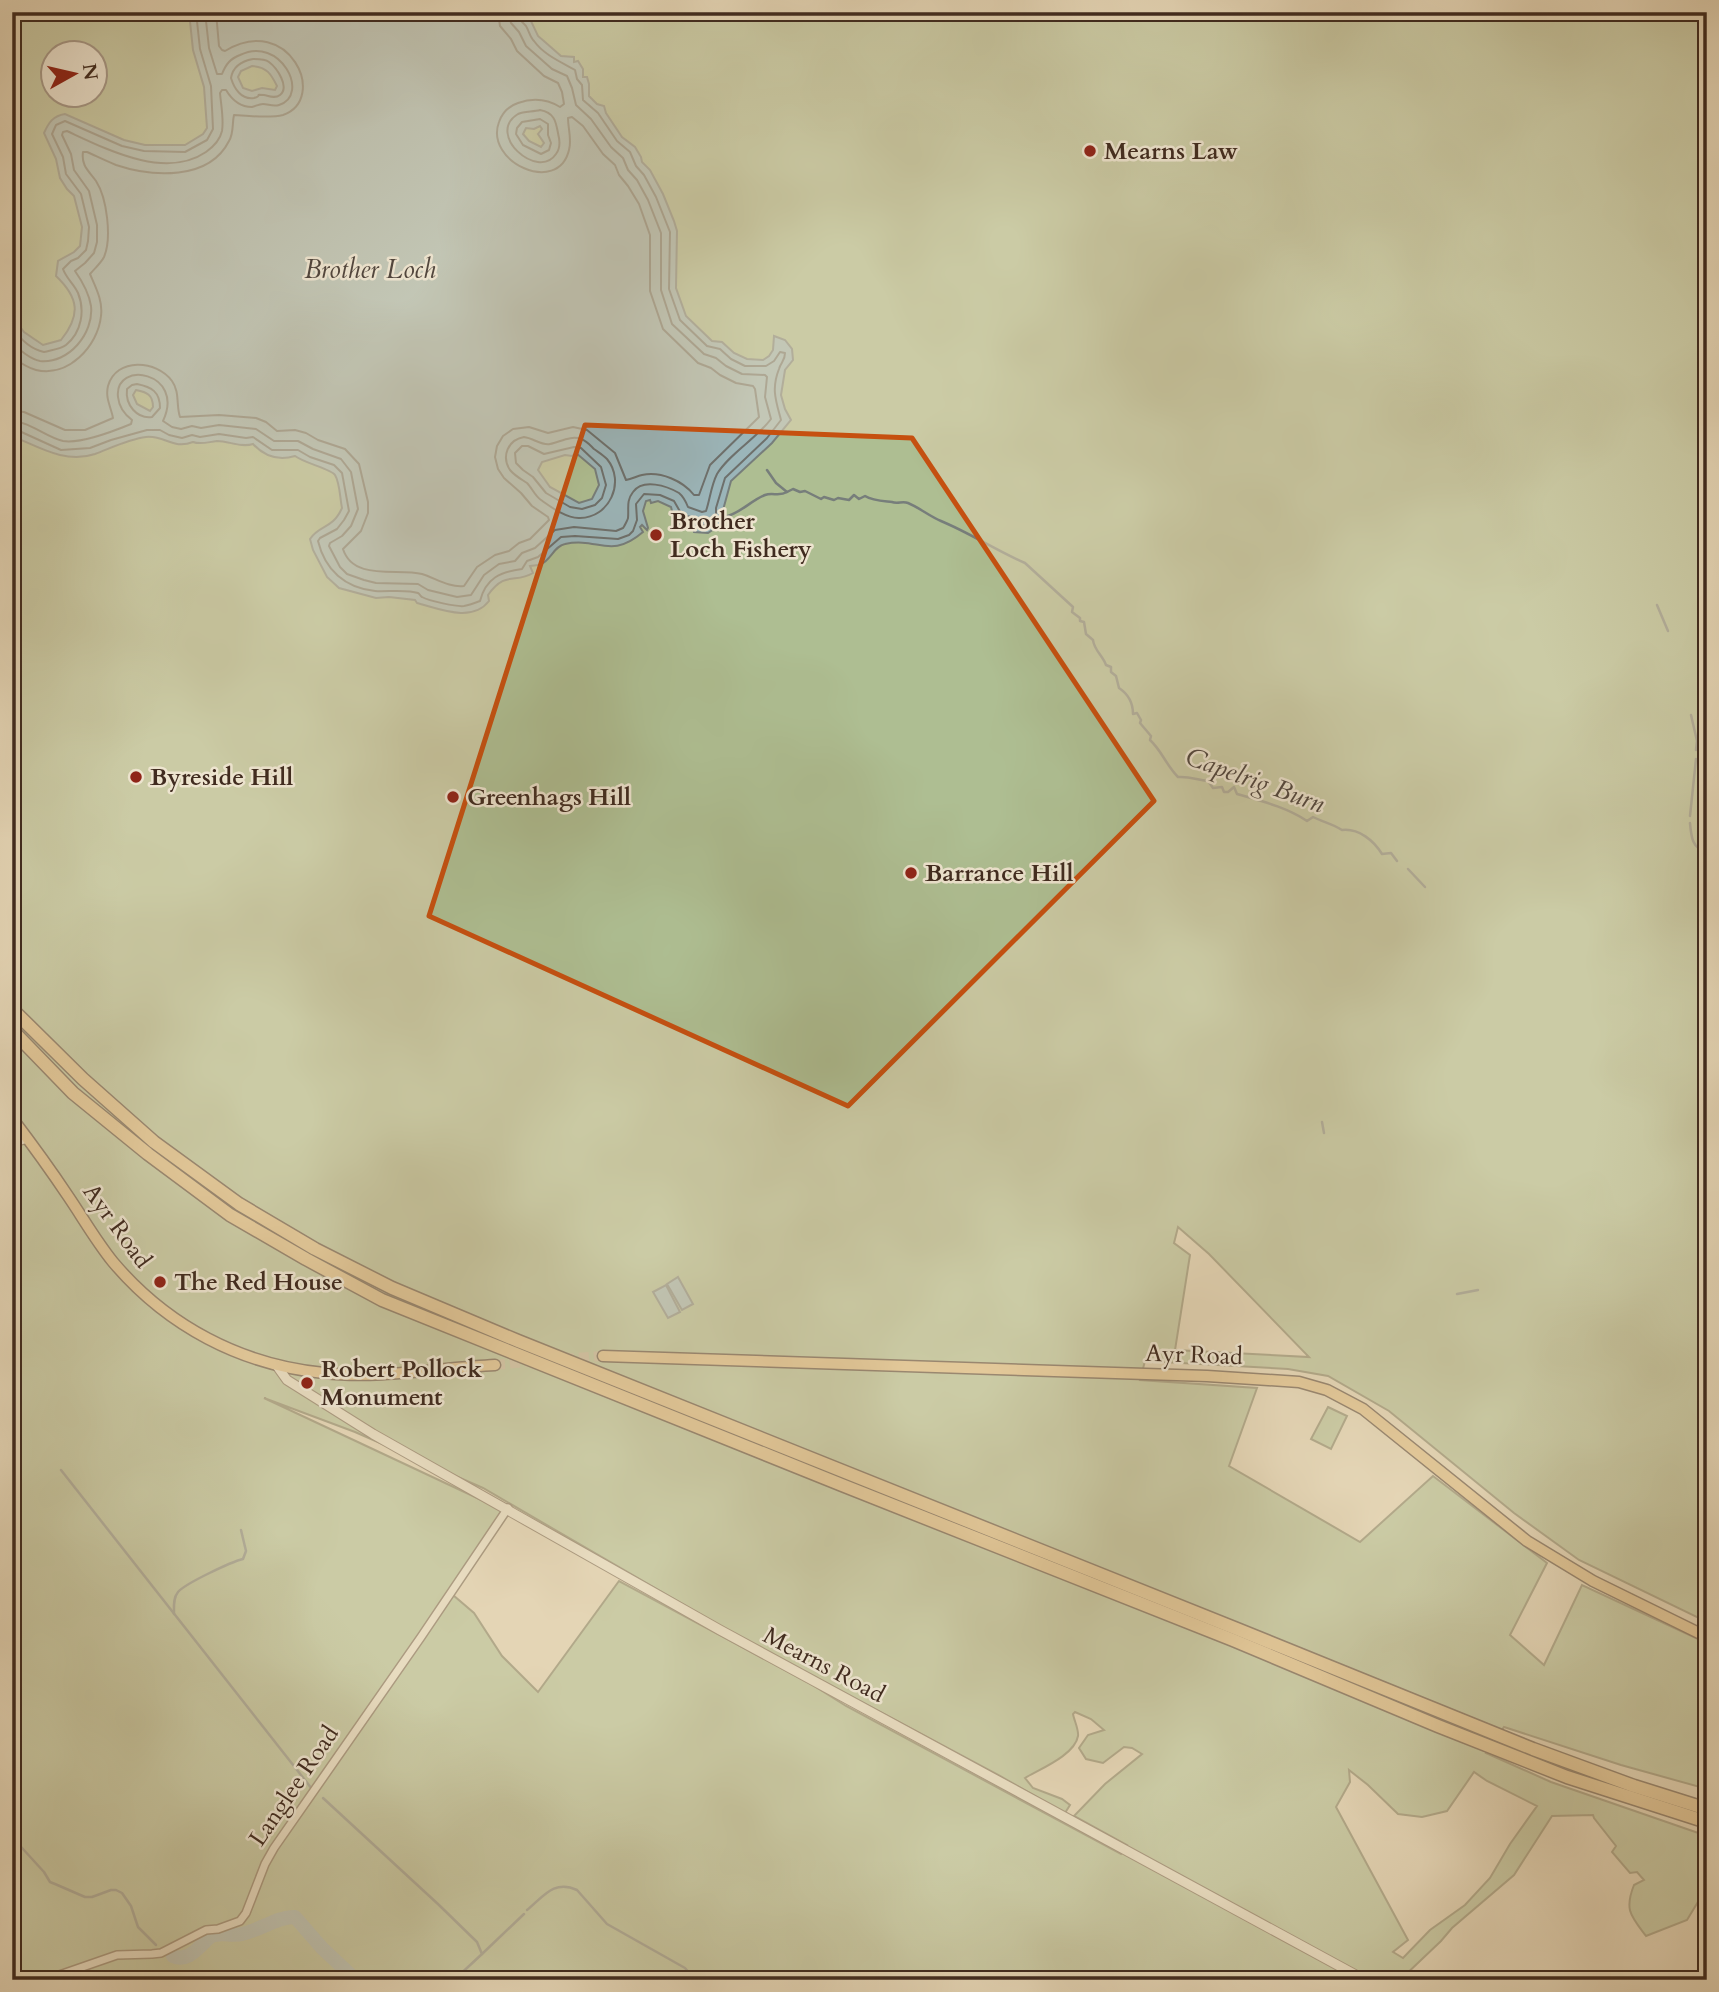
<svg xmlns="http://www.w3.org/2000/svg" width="1719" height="1992" font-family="Cardo,serif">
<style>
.green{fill:#aebe92;stroke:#777458;stroke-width:2;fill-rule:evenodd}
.water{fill:#9bb5b9;stroke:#777e7b;stroke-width:2;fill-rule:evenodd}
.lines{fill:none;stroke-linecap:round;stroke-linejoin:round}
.shore{stroke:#6e706c;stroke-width:2}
.stream{stroke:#777e7b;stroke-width:2.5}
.river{stroke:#9bb5b9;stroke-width:14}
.primary-tunnel{stroke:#c3b397;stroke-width:10;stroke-dasharray:10 5;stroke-linecap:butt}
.minor-casing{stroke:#695644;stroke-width:10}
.tertiary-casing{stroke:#695644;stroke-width:11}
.primary-casing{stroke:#402b1f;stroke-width:13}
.motorway-casing{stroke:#402b1f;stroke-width:15}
.minor{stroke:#ede4cf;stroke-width:7}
.tertiary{stroke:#ede4cf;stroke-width:9}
.primary{stroke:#e2ba7a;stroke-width:10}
.motorway{stroke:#e2ba7a;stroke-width:12}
.marked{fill:none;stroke:#c65010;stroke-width:5;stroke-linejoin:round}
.poi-dot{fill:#8f2418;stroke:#ede4cf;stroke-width:2.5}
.labels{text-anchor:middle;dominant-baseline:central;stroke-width:5;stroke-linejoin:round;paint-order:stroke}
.poi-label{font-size:24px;font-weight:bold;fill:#402b1f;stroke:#ede4cf;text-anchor:start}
.street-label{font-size:24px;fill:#402b1f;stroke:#ede4cf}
.water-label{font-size:26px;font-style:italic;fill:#52473e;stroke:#ede4cf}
</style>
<rect width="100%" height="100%" fill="#e4d5b5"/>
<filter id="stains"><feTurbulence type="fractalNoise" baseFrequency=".00286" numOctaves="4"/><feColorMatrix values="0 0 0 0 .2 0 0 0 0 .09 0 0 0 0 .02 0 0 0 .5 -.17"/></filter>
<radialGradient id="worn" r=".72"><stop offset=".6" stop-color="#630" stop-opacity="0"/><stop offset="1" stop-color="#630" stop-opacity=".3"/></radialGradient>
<g class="green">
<path d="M12 12H1707V1622L1579 1560 1514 1513 1389 1411 1328 1376 1288 1369 1145 1361 1140 1380 1257 1388 1229 1466 1360 1542 1433 1476 1547 1563 1510 1635 1544 1665 1582 1585 1700 1640 1707 1628V1789L1621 1765 1504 1727 1486 1753 1551 1782 1707 1836V1894L1704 1892 1687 1920 1646 1936C1631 1916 1624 1910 1634 1885L1644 1880 1637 1872 1630 1873 1612 1852 1616 1846 1594 1818 1593 1815 1552 1816 1514 1875 1452 1928 1441 1941 1400 1980H1373L1365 1975 1361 1980H12ZM52 52H94V94H52ZM1178 1227 1209 1254 1309 1357 1175 1350 1190 1255 1174 1243ZM264 1398 355 1432 483 1488 736 1635 1000 1776 1065 1813 1070 1805 1062 1799 1033 1788 1025 1778C1040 1769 1075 1755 1078 1736 1079 1730 1074 1720 1073 1714L1075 1712 1091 1719 1104 1730 1088 1735 1079 1748 1086 1759 1103 1763 1124 1747 1132 1748 1142 1754 1105 1784 1074 1816 1127 1845 1121 1854 846 1706 811 1684 619 1581 538 1692 502 1656 474 1613 453 1595 507 1512ZM1349 1770 1368 1785 1398 1814 1422 1817 1447 1811 1474 1772 1487 1781 1537 1806 1510 1844 1490 1878 1465 1905 1430 1930 1403 1958 1393 1952 1408 1940 1336 1807 1350 1782Z"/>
<polygon points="1328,1407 1347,1416 1331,1449 1311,1439"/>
</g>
<g class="water">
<path d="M189 12H521L531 21 538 36 545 42 561 56 574 57V62L578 61 583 69V77H587L589 84V96L597 104 604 106 606 113 622 137 635 147 641 157 642 162 650 170 663 194 674 221 677 231 676 288 686 316 712 341 722 342 734 353 747 359 763 360 769 356 773 350 774 336 785 340 792 349 793 360 785 370 781 395 785 409 791 420 772 443 731 481 723 510 724 515 723 523 708 533 694 532 692 524 682 523 681 525 672 511 671 507 658 501 651 503 650 500 646 501 643 511 648 528 647 530 642 525 640 527 643 532C610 560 599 537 565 544 554 546 551 560 541 564 537 566 534 565 530 566L533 573C515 584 506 570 488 595L489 601C472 623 440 609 417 603L415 600 389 597 376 598 339 588 327 577 313 550 310 539C320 524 332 530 342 508 340 499 340 483 335 475 331 469 304 463 295 456 278 461 264 456 253 444 241 448 229 441 217 441 208 442 201 445 193 442 173 450 165 435 146 437 129 439 111 448 95 454 65 464 39 447 12 436V316L24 332 43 345 61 340C81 315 79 298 56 276L58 261 74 252 80 246 82 227 74 196 67 189 60 178 56 159 44 133C49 122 53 116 65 114L124 140 145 145H185L203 134 207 128 204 87 193 50ZM252 66C267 67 271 74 277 86L275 90 262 88 252 91 243 88 238 77 241 71ZM540 126 542 129 538 134 544 143 541 147 529 141 523 134 526 128 534 129ZM136 390C147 392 153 395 153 407L150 411 137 404 133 395ZM576 453 595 469 599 485 592 499 579 503 550 487 538 470 542 462 565 455 572 456Z"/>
<polygon points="678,1277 693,1304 682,1310 667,1284"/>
<polygon points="666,1285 680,1312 668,1318 653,1292"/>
</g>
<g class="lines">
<g class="shore">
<path d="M253 59C259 59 265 59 269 62 277 68 290 87 280 95 275 99 269 96 264 95 253 94 264 95 254 98 241 100 234 88 231 78 233 66 242 61 253 59Z"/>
<path d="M540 110C557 113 556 125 559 138 560 144 560 149 556 154 538 181 485 134 518 114 524 111 533 112 540 110Z"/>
<polygon points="540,119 548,124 548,135 551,143 549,150 541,154 523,145 516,134 517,128 522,122"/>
<path d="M12 327C20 339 30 349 44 352 51 350 61 349 66 345 82 332 85 310 78 293 74 284 66 278 63 269L71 261 78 258 86 250 88 241 89 227 81 194 66 174 63 157 52 134 56 125 65 121 122 146 144 151 185 152 207 140 213 129 211 86 200 49 196 12"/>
<path d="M12 343C20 350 30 359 40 361 69 364 94 333 91 306 89 293 82 281 75 271L85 263 94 253 97 242V225L89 191 74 170 71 154 62 135 63 132 67 131C106 149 165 180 206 152 213 147 220 140 222 131 224 119 221 105 220 93L222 90H226C232 100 240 107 252 107 256 106 259 104 263 104 268 104 273 107 279 105 311 95 280 35 240 55 230 59 226 64 222 74H217L209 48 205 12"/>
<path d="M12 357C19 362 28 368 36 370 68 378 98 346 101 316 103 301 96 288 90 274 95 268 101 263 104 257 112 238 107 198 96 181 89 171 81 166 83 152H87C96 156 106 161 116 165 152 177 209 181 229 141 234 133 232 123 234 115 246 116 272 118 283 115 329 99 289 12 225 51L222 50 219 46 216 12"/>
<path d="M137 384C152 387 160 392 160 408L152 417C137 419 125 405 127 389L132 385Z"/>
<path d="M12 411 24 412 65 430H85L113 418C111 407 105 398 108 386 116 357 157 360 172 381 180 392 176 406 180 417L219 415 256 418 266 422 277 431 295 430 306 433 318 440 345 449 359 464 368 502V513L361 531 343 549C353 581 397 568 422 574 435 578 450 588 464 586L477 567 495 555 509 551 519 543 530 539 549 520 548 517 532 506 521 493 504 478 498 469 495 457 497 446 503 436 513 429 529 427 548 433 573 427 587 430 615 453 626 480C632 479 637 476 642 475 661 471 683 481 694 495H699L710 465 759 417 755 389 753 386 736 383 720 375 711 368 698 363 663 329 650 291V235L639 204 628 186 619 175 615 165 603 154 583 126 572 117 568 118C568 128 572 140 569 150 558 196 484 162 499 122 502 113 509 106 518 103 532 98 547 99 560 107L564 104 562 92 558 83 544 76 517 51 511 39 500 26 498 12"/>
<path d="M12 421C31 422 45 437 63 441 81 444 114 431 131 424L132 420C124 414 119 407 118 397 114 359 186 372 163 421L172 427 181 429 192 426 201 428 219 425 256 429 274 441H298L313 449 341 459 351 472 358 509 351 526 342 536 330 543 329 546 340 567 347 574 364 580 376 583 418 584 428 590 457 597 471 595 484 575 499 564 515 561 522 553 535 548 555 530 574 527 616 531 623 528C624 527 628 519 628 518 629 508 626 501 633 492 643 478 667 486 679 493 684 497 686 502 688 507L702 512 706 511C710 499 711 486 717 474 729 454 756 439 771 419L765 397 767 377 765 375 742 374 726 366 716 358 704 354 672 324 661 290V233L648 200 637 180 628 170 623 158 611 147 591 119 576 105 572 88 567 76 552 69 526 46 519 32 511 23 508 12"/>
<path d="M12 430H17L61 450 90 448 111 440 147 430H160L169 435 182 438 192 435 200 437 219 434 246 438 253 437 272 450H298L310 457 334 465 342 473 349 511 344 520 337 529 320 538 318 541C325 570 345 588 375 591 386 592 407 589 418 593 420 594 420 596 422 597 429 601 457 607 464 606 470 605 475 603 480 601 486 578 500 572 522 569L527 561 538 557 561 537 575 536 618 539 629 535 633 531 637 520 636 504 644 494 660 495 674 501 682 515 695 518 702 525H706L716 519V508L725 478 767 438 781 420C776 401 771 389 779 369 781 362 785 361 785 353L780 352 774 361 766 366H745L731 359 720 349 707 346 680 320 669 289 670 232 656 197 644 175 636 166 630 152 617 141 598 113 583 100 582 85 577 79 575 70C561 62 544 55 534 41 530 37 529 31 526 26 521 20 518 20 517 12"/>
<path d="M524 437C533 438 542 446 550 444 560 442 571 435 581 439 587 441 590 445 594 449 598 452 603 455 607 459 626 482 609 518 580 518 567 519 551 507 541 500 535 496 532 488 527 483 521 479 515 476 510 470 501 456 508 440 524 437Z"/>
<polygon points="522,446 528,446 544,454 574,447 581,448 601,467 606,485 602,498 595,505 582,509 570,507 546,493 533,477 523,470 516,463 515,453"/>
</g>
<g class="stream">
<path d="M767 470 776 483 787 492 793 489 800 492 805 491 821 499 824 497 834 500 838 498 849 500 854 495 859 499 865 496C873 501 883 501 892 502 897 504 903 501 908 503 920 508 929 516 941 521 970 533 997 551 1025 563L1073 607 1072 612 1080 618V621L1084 622 1086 634 1093 640C1094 650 1103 656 1106 665L1111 667V672L1116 676 1119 688C1128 694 1133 703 1133 714L1137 713 1141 720 1140 723 1151 736 1150 740C1162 751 1166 765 1178 777 1190 776 1197 780 1208 781L1213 788 1222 787 1224 792H1228L1234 787 1237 794C1261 801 1286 807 1307 821L1313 817C1323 822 1333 824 1342 830 1359 828 1374 841 1382 854L1391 853 1397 861"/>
<path d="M724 517C740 514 750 501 765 495 773 492 779 497 787 492"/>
<polyline points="1657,605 1668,631"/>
<polyline points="1691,715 1697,741 1696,750"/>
<polyline points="1690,816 1696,759"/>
<path d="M1690 823C1691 835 1692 850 1707 851"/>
<polyline points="1408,869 1425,887"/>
<polyline points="1322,1122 1324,1133"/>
<polyline points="1457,1294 1478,1290"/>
<polyline points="61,1470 312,1789"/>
<path d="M174 1614C174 1607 173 1598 178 1592 186 1583 231 1562 243 1559L246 1551 241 1530"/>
<polyline points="323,1798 439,1905 477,1942 482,1954 454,1980"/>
<polyline points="12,1837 44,1872 50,1882 55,1884 85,1897 92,1897 111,1890 116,1890 122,1893 131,1906 138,1927 156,1945"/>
<path d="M527 1910C543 1897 554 1879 577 1890L607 1924 685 1968 695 1980"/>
<polyline points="482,1954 524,1914"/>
</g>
<path class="river" d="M173 1956C189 1963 199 1946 210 1937 219 1931 232 1937 242 1934 260 1930 279 1916 295 1917L322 1948 356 1980"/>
<g class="primary-tunnel">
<polyline points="564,1359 603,1356"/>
<polyline points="495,1365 534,1361"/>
</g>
<defs>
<g id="minor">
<polyline points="12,1143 28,1139"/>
<polyline points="12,1976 29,1980"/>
<polyline points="45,1980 117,1955 152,1954 161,1953 206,1930 218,1929 240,1921 246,1913 265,1864 274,1848 421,1637 508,1508"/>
</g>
<polyline id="tertiary" points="277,1366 287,1380 373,1434 720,1630 1365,1980"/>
<g id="primary">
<path d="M12 1118C31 1143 50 1169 68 1196 83 1218 96 1241 113 1262 167 1326 241 1365 324 1373 378 1379 440 1368 495 1365"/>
<polyline points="603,1356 1207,1376 1299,1382 1327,1390 1363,1409 1527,1541 1593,1581 1707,1637"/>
</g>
<g id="motorway">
<polyline points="12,1009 83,1079 154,1142 239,1204 315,1249 392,1288 518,1341 1237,1629 1533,1749 1634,1786 1707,1809"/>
<polyline points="12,1030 73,1093 148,1154 230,1215 306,1259 382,1300 842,1485 1233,1640 1438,1726 1567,1777 1707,1822"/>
</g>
</defs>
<use href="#minor" class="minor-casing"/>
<use href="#tertiary" class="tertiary-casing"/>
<use href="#primary" class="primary-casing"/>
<use href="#motorway" class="motorway-casing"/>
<use href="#minor" class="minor"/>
<use href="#tertiary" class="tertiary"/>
<use href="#primary" class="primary"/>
<use href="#motorway" class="motorway"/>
</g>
<path d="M0 0H1719V1992H0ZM585 425 912 438 1154 801 848 1106 429 916Z" fill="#e4d5b5" fill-opacity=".55" fill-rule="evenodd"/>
<path class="marked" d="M585 425 912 438 1154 801 848 1106 429 916Z"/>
<g class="poi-dot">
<circle cx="1090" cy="151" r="7"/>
<circle cx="656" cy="535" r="7"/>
<circle cx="136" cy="777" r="7"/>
<circle cx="453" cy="797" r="7"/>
<circle cx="911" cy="873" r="7"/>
<circle cx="160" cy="1282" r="7"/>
<circle cx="307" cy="1383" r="7"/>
</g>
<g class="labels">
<g class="poi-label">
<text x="1104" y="151">Mearns Law</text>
<text x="670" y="521">Brother<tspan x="670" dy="28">Loch Fishery</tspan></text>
<text x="150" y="777">Byreside Hill</text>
<text x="467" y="797">Greenhags Hill</text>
<text x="925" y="873">Barrance Hill</text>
<text x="174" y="1282">The Red House</text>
<text x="321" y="1369">Robert Pollock<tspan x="321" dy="28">Monument</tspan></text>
</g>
<g class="street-label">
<text transform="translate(117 1226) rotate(54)">Ayr Road</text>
<text transform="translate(1194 1355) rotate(2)">Ayr Road</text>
<text transform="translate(824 1665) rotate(28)">Mearns Road</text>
<text transform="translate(294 1786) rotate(-56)">Langlee Road</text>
</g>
<g class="water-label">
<text x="370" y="269">Brother Loch</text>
<text transform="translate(1255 780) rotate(20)">Capelrig Burn</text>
</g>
</g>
<rect width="1719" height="1992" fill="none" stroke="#e4d5b5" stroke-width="42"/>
<rect x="14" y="14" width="1691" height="1964" fill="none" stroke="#402b1f" stroke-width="3.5"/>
<rect x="21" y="21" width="1677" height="1950" fill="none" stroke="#402b1f" stroke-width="2"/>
<g transform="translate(74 74) rotate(82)"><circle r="33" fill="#ede4cf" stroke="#a89a89" stroke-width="2"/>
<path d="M0-5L12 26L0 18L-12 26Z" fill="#8f2418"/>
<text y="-10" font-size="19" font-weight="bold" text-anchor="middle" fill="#402b1f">N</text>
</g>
<rect width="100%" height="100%" filter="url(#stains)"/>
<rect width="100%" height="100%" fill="url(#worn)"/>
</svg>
